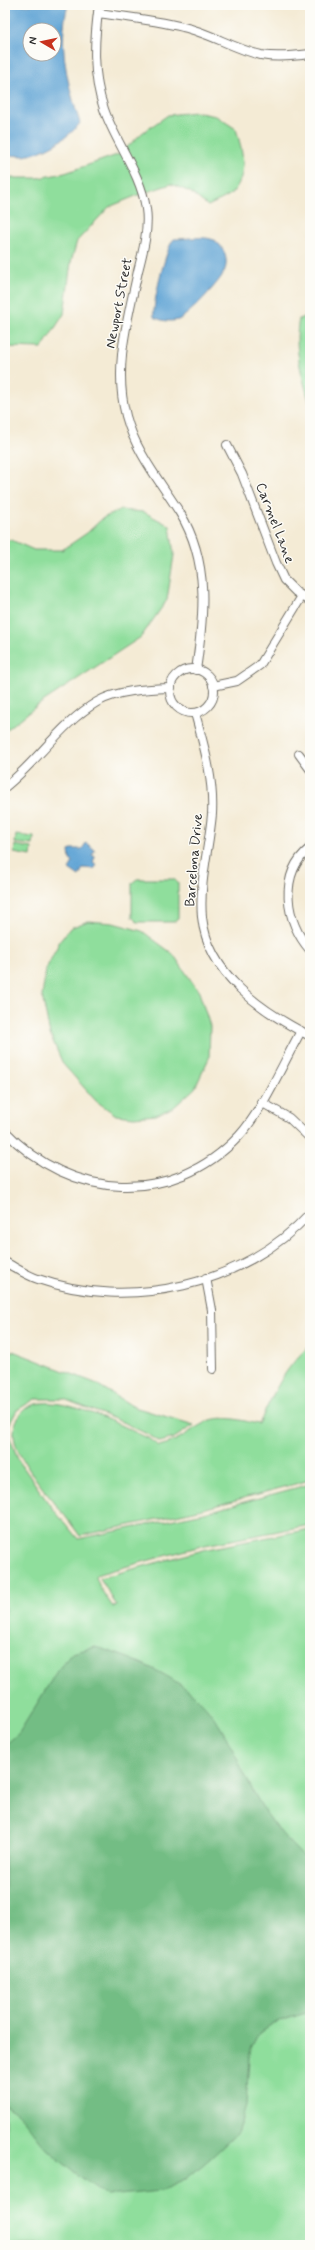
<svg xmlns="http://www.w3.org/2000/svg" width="315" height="2250" font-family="Mynerve,sans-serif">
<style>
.green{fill:#8fde9c;stroke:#5d8464}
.forest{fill:#73bd84;stroke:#4f7458}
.water{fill:#61a4d5;stroke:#466880;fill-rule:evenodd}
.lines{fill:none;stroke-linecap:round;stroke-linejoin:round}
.street-casing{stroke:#716e66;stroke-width:10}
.street{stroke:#fff;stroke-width:8}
.labels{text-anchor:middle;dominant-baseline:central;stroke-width:3;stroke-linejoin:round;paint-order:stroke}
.street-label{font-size:14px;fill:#2b2b2b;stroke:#fdfcf7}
</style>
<rect width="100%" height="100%" fill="#fdfcf7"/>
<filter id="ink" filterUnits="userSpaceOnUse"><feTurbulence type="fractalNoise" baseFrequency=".025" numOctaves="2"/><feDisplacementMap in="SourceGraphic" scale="8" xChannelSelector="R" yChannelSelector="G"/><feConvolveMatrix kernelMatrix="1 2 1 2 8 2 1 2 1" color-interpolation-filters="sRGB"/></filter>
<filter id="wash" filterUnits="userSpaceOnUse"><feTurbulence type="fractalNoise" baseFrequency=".012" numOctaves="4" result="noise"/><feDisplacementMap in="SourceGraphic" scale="16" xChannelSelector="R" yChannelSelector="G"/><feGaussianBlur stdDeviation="0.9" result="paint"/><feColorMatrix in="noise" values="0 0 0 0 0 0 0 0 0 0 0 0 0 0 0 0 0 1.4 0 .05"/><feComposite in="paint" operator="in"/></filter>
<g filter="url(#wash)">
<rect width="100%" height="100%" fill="#f4ebd5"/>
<g class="green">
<path d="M195 112 216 116 236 129C242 150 249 173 233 192 227 198 215 202 208 206L190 192 171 184 138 195 109 207 77 241 71 262 64 314 42 348 5 347V178H38L65 173 120 154 142 133 168 115Z"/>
<path d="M310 314V404C302 376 293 348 299 319Z"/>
<polygon points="120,510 144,512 170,526 174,555 167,600 141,637 38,705 5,731 5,540 11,540 34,550 62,550 87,533 103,518"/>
<polygon points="16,835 34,837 33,845 15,843"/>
<polygon points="15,845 32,848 31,856 14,853"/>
<polygon points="137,879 174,879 178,883 178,919 174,922 137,922 132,917 132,883"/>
<polygon points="88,921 113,923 142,931 173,954 199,992 210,1026 209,1058 195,1088 174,1107 156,1115 134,1117 116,1115 96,1101 63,1064 50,1034 42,996 46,969 60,941 70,928"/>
<path d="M310 1345V1480L203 1509 80 1536C62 1510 39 1487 23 1460 15 1447 10 1432 18 1418 37 1379 120 1426 148 1438L159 1446C180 1441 188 1431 206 1422 222 1414 243 1421 259 1424 275 1391 282 1371 310 1345Z"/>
<polygon points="5,1348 95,1383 134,1407 194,1425 174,1438 160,1442 149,1435 120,1421 64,1399 35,1399 17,1410 9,1425 9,1436 19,1461 49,1504 78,1539 204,1513 310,1484 310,1525 205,1545 99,1574 96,1577 100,1588 113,1607 117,1606 100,1578 207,1549 310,1529 310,2245 5,2245"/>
</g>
<path class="forest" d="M95 1647C134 1658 185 1679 210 1712 226 1732 236 1758 248 1781 263 1813 284 1839 310 1863V2012L279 2021 258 2034 252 2046 249 2058 246 2105 242 2119 237 2133 213 2156 185 2180 161 2191 107 2196C87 2182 67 2167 48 2150 33 2135 24 2115 5 2105V1745L19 1733 57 1671 72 1653Z"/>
<g class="water">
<path d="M5 5H68C57 44 68 86 80 123 69 138 43 153 24 156 18 156 11 155 5 155ZM30 30H54V54H30Z"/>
<path d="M174 239C185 239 201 236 211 239 223 243 230 260 224 272 220 282 188 316 178 320 170 322 161 321 154 317 152 306 166 246 174 239Z"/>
<polygon points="86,843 95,850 92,855 95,857 93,862 97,865 94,869 83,868 79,876 69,869 73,862 70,860 69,851 71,849 82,849"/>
</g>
</g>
<g filter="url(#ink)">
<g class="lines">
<defs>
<g id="street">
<path d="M99 5C94 40 92 74 104 109 115 142 141 173 146 209 149 228 143 252 138 271 128 319 113 367 126 416 136 453 160 481 180 513 210 562 204 616 196 670"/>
<path d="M98 13C126 17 155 20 183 27 210 33 234 49 261 55 277 58 294 56 310 54"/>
<polyline points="227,445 242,474 276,563 284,580 296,592 310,601"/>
<circle cx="192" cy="691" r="22"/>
<polyline points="213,686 237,681 260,665 302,596"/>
<path d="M195 713C204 746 214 779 212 814 209 848 199 883 202 917 208 975 263 1012 310 1036"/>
<polyline points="299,754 310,769"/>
<path d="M5 787C38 761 61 723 97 702 118 690 147 689 171 688"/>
<path d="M310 848C278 874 285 922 310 950"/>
<polyline points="261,1102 289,1118 310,1138"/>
<path d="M5 1131C70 1200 172 1207 239 1136 263 1110 283 1063 301 1031"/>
<path d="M5 1262C16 1268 26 1275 38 1279 129 1311 244 1286 310 1213"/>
<polyline points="206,1278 212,1310 213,1369"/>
</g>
</defs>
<use href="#street" class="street-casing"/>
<use href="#street" class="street"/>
</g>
</g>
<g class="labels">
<g class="street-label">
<text transform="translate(119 303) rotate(-79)">Newport Street</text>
<text transform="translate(275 523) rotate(69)">Carmel Lane</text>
<text transform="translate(194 860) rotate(-85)">Barcelona Drive</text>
</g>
</g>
<rect width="315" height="2250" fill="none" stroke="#fdfcf7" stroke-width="20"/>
<g transform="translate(42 42) rotate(279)"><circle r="19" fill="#fdfcf7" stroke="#a9a8a5"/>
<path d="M0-3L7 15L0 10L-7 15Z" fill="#c8321e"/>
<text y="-6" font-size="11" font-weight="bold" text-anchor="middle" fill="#2b2b2b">N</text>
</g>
</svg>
